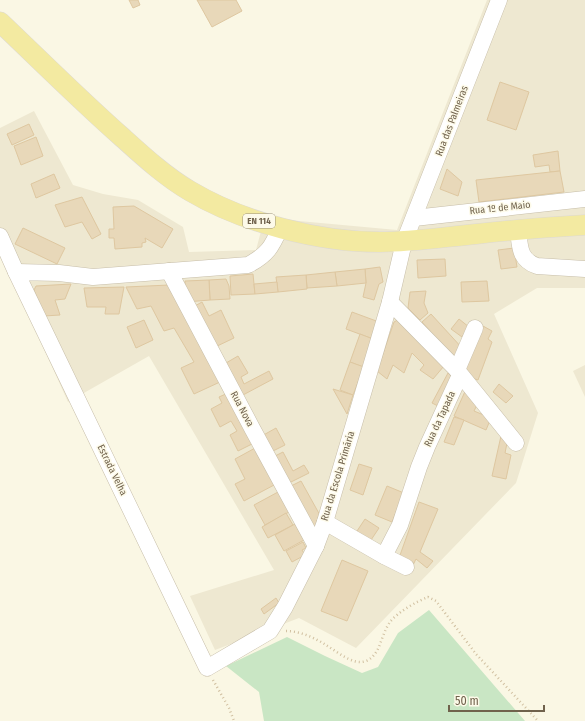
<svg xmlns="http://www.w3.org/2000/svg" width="585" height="721" font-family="'Fira Sans Condensed',sans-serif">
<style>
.residential{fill:#eee8d1}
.green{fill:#c9e6c4}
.building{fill:#e8d8b9;stroke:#dec7a0}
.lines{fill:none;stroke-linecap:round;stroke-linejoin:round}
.minor-casing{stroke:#c7bea9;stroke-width:17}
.major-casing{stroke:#ddd9d4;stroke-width:21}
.path{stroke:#d1c0a1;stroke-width:2.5;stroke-dasharray:1 3;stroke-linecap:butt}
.minor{stroke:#fff;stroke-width:16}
.major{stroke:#f3eaa1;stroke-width:20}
.labels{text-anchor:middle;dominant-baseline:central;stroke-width:3;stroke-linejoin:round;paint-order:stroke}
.shield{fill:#fdfae9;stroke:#9a907b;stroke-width:1}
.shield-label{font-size:9px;font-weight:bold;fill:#70624c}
.street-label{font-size:10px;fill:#70624c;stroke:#fdfae9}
</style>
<rect width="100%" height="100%" fill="#faf7e4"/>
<g class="residential">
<polygon points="487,0 585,0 585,288 537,288 494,314 538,413 516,483 356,648 299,618 215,650 190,596 274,570 149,356 68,402 0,251 0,128 34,111 73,185 103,194 138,200 183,227 189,252 256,250 265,216 299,221 397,230"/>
<polygon points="585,365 585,397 573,371"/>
</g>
<polygon class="green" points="429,610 525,721 264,721 259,692 226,666 287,637 325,656 362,673 378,667 398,633"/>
<g class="building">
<polygon points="129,0 138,0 140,5 133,8"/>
<polygon points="197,0 236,0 242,11 212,27"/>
<polygon points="500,82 529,92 516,130 487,120"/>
<polygon points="29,124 34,135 12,145 7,134"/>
<polygon points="36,137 43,156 21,165 14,146"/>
<polygon points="558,151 560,171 550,172 549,165 535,167 533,155"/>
<polygon points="447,169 462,182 458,196 440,189"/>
<polygon points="560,171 564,192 479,202 476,180"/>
<polygon points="54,174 60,188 36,198 31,184"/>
<polygon points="82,197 101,234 92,239 82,222 65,227 55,205"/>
<polygon points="134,206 173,229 162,248 145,238 146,242 142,243 142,247 115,249 114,238 109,238 109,229 114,229 113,207"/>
<polygon points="23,228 65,248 57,264 15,244"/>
<polygon points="514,248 517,267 501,269 498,250"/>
<polygon points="445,259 446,276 418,278 417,260"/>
<polygon points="380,267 383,282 379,284 374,300 363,297 366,283 365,269"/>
<polygon points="365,269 366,283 337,286 335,272"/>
<polygon points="335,272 337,286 307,288 306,275"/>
<polygon points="253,274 255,294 231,295 230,276"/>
<polygon points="306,275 307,289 278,292 276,277"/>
<polygon points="226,279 229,286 230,299 210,300 209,280"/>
<polygon points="209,280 210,300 186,302 185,281"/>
<polygon points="487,281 489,301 462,302 461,282"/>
<polygon points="277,282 278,292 255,294 254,284"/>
<polygon points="71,284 65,299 55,300 60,315 44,316 34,290 36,286"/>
<polygon points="169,285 220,382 194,394 181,368 194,362 174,328 164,331 151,306 137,309 126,287"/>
<polygon points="124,287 119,314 105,314 106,307 87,307 84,288"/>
<polygon points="426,291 424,303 428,313 420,320 408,308 410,292"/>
<polygon points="202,302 209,316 221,310 234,338 213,348 193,307"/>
<polygon points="352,312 379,322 373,339 346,329"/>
<polygon points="431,314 463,349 454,358 422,322"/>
<polygon points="401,318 444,366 433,379 420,370 424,365 412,353 404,373 393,365 387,379 377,371 394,322"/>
<polygon points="459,319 469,327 462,337 451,329"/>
<polygon points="144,320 153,340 136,348 127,327"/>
<polygon points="483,326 492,331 488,339 492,342 478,380 461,374 474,334"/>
<polygon points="360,334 373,339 363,367 350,362"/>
<polygon points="238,356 248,373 241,377 244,384 269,371 273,379 243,395 226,363"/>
<polygon points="350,362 364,367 353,395 340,390"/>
<polygon points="448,373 456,377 440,407 432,403"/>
<polygon points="499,384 513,396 506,403 493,392"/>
<polygon points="467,387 479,401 474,411 491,418 486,430 454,416"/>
<polygon points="333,389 353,395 347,414"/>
<polygon points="228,393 254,443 238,451 230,435 237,431 231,421 220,427 211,409 222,403 219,397"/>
<polygon points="454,417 464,420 454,445 444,442"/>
<polygon points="276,428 285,445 269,453 260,437"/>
<polygon points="501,436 508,438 505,453 511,455 506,479 492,476"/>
<polygon points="257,447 276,484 244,501 235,484 245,479 235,459"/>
<polygon points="283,452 293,471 304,465 309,473 289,483 275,456"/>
<polygon points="359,464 372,468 363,495 350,490"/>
<polygon points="301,481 321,517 318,528 312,530 289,487"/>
<polygon points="387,486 404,493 392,522 375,515"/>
<polygon points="278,492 289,512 265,525 254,505"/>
<polygon points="419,502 438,509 420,552 433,561 427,568 416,559 413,565 399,558"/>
<polygon points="286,513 293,525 268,538 262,527"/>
<polygon points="365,519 379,528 369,543 355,534"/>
<polygon points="295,524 304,540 284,551 275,535"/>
<polygon points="303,542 306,548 302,550 305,555 292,562 286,551"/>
<polygon points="342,560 368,571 347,621 321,611"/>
<polygon points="276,598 279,603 264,614 261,609"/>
</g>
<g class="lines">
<defs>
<g id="minor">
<polyline points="414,218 585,199"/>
<path d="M280 228C272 247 267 255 248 265L93 277 59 273 16 272 207 668 270 631 285 607 316 546 325 522 390 302 404 242 499 0"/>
<path d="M518 230C520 246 519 260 537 266L585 269"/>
<polyline points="0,236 16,272"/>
<polyline points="169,271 253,430 316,546"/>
<polyline points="390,302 457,370 516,443"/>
<polyline points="457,370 475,328"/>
<polyline points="325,522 384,556 406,567"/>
<polyline points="384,556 400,525 419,467 427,447 460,375"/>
</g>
<path id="major" d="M0 22C41 61 81 101 123 138 144 157 166 177 190 191 244 223 319 242 380 242 412 242 444 237 476 234 512 230 549 227 585 225"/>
</defs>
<use href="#minor" class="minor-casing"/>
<use href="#major" class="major-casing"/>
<g class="path">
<path d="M286 631C300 631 315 638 326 645 344 656 365 676 379 647 382 639 385 629 390 622 399 611 416 602 428 597L436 601 476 654 538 721"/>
<polyline points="213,680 229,708 234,721"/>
</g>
<use href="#minor" class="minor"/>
<use href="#major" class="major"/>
</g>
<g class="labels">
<rect class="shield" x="243" y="214" width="32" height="14" rx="3"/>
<g class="shield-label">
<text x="259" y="221">EN 114</text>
</g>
<g class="street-label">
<text transform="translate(452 121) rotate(-69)">Rua das Palmeiras</text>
<text transform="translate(500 208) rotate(-6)">Rua 1º de Maio</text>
<text transform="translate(242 409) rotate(62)">Rua Nova</text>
<text transform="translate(440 419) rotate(-65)">Rua da Tapada</text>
<text transform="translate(112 470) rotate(64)">Estrada Velha</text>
<text transform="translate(338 476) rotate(-73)">Rua da Escola Primária</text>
</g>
</g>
<path d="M449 705v6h95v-6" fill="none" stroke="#70624c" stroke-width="2"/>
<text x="455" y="705" font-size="12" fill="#70624c" stroke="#fdfae9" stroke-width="3" paint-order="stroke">50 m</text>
</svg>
